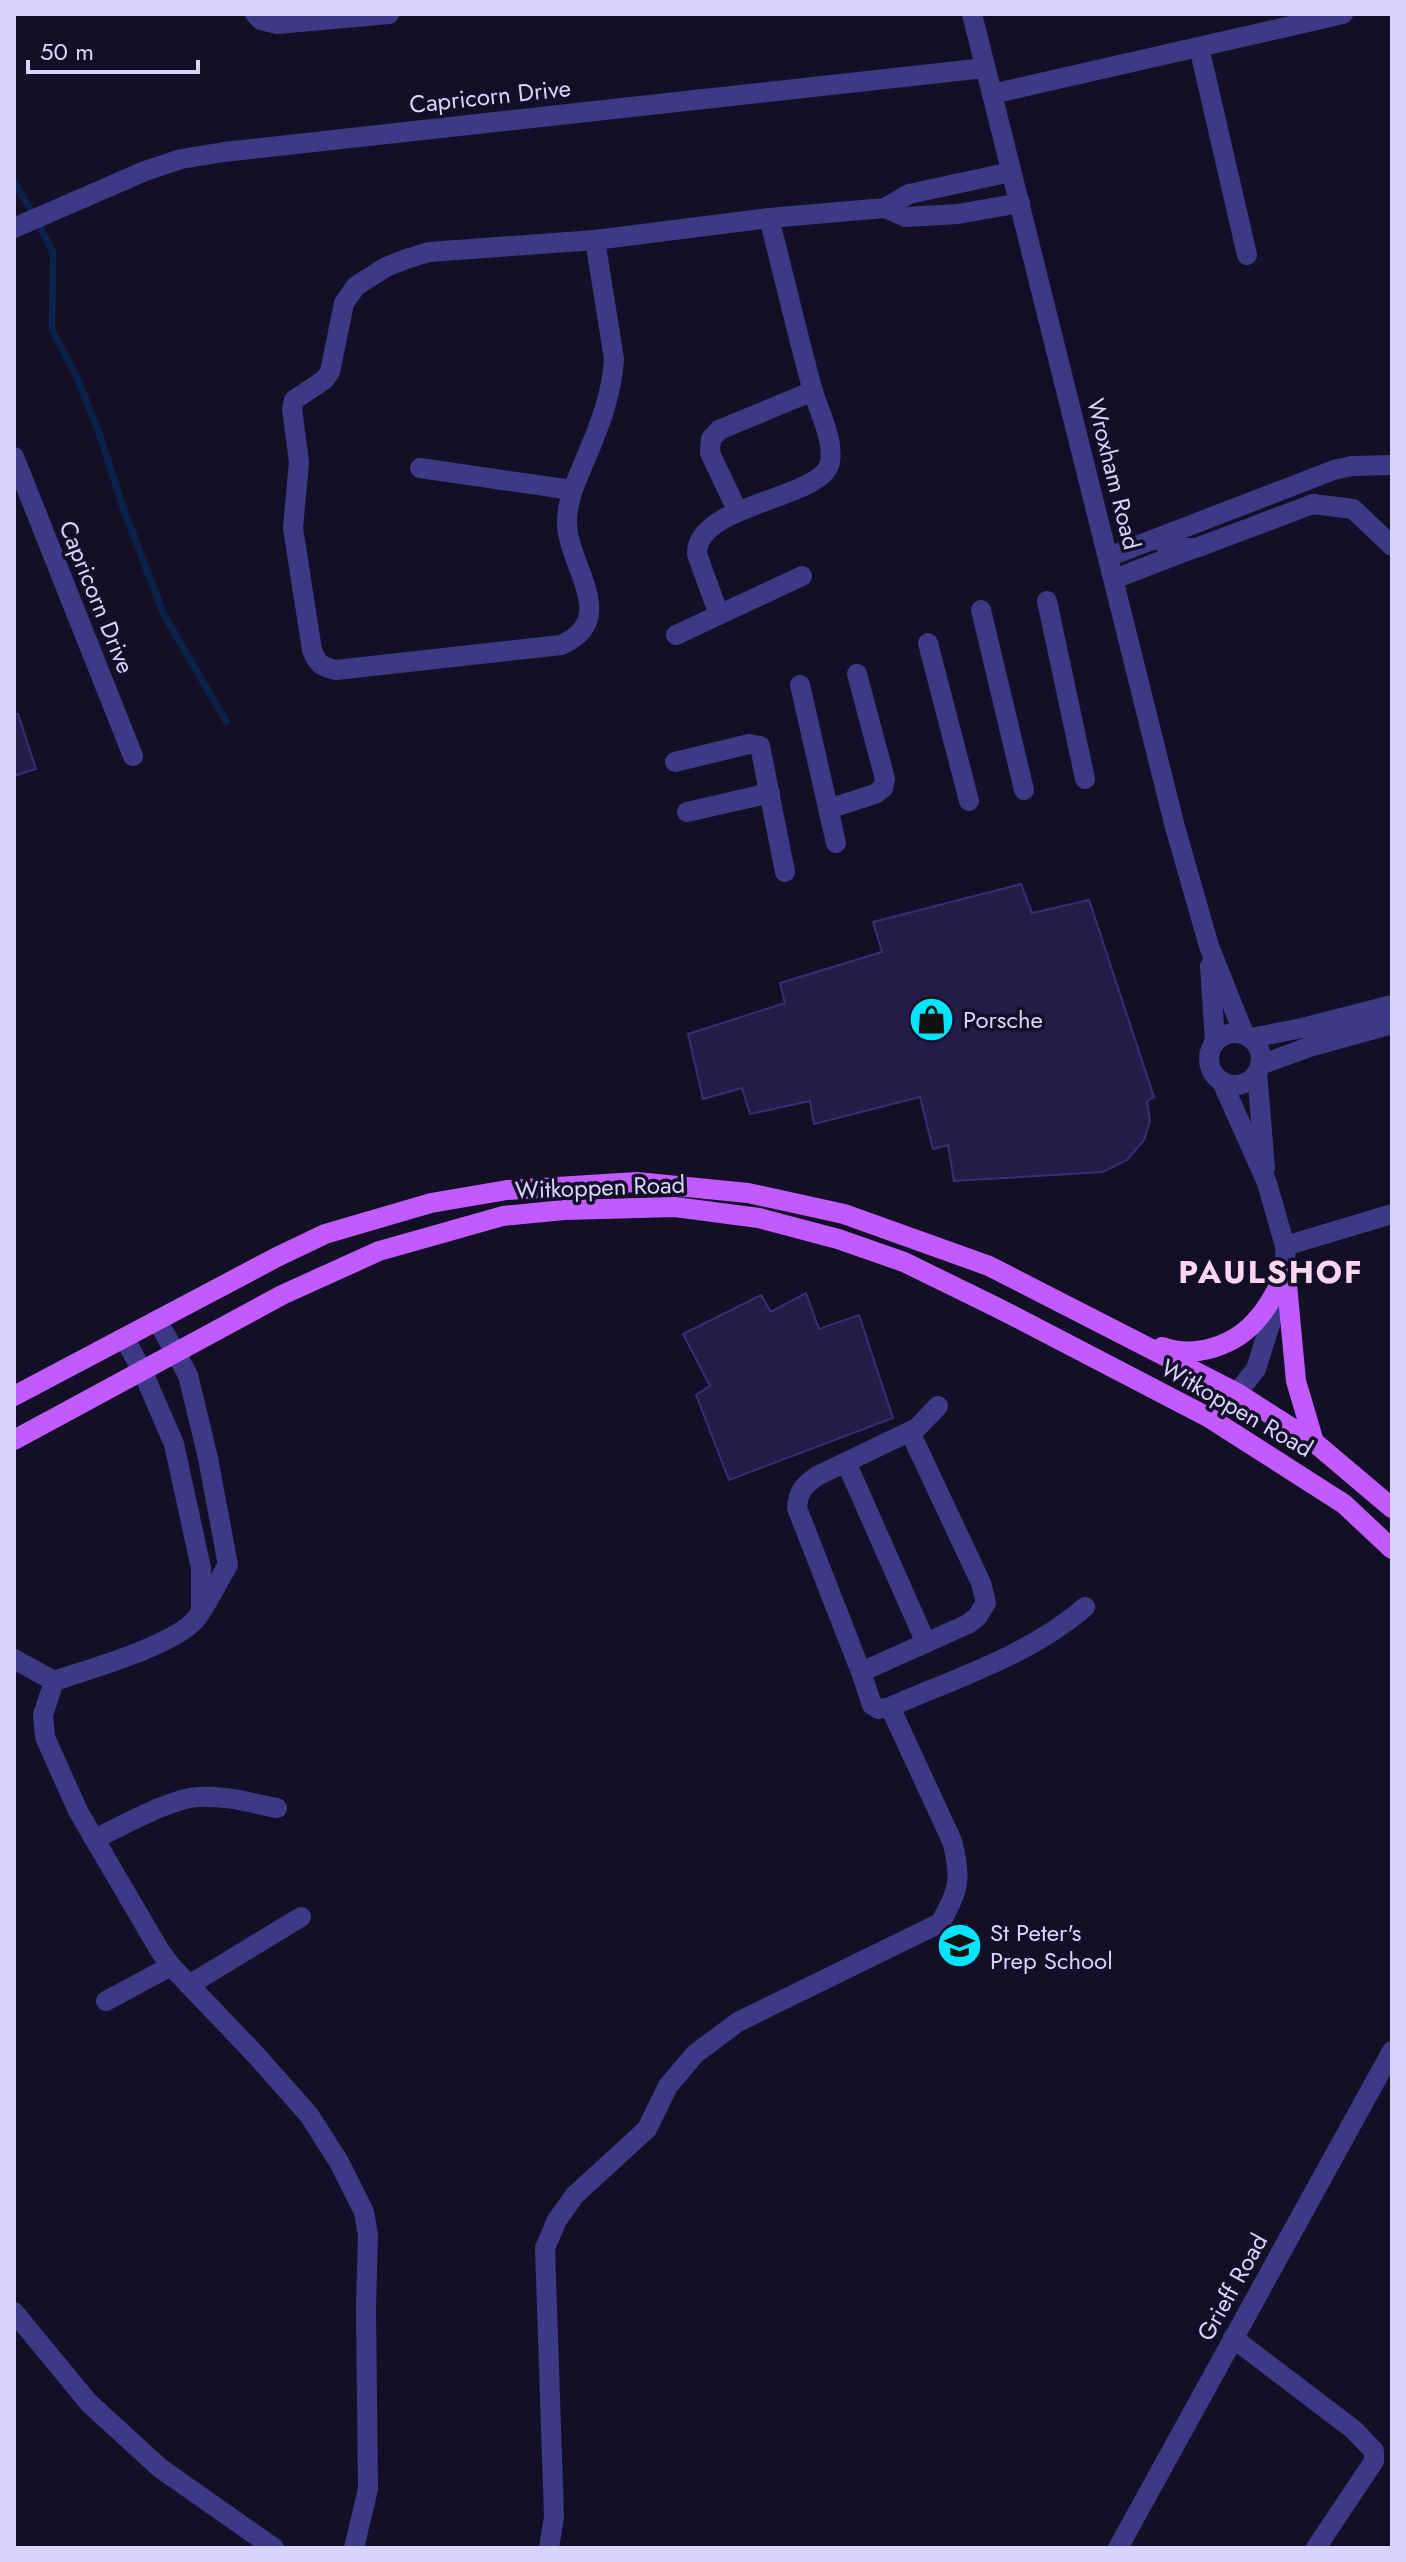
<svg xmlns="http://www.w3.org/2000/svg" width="1406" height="2562" font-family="Jost,sans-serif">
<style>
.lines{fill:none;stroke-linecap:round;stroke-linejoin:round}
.stream{stroke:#0c2248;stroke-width:7}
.building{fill:#241b47;stroke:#3b2d73;stroke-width:2}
.minor{stroke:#3d3a85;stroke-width:20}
.major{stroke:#c25bff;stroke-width:20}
.labels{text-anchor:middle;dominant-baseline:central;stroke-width:7;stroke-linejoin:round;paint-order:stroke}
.street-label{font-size:24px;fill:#d9d4ff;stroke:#130f26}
.poi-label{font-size:24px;fill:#d9d4ff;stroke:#130f26;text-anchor:start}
.district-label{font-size:32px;font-weight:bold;letter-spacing:2px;fill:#ffd6f0;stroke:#130f26}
</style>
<rect width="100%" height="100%" fill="#130f26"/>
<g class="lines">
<polyline class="stream" points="14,183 27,203 53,252 52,330 77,377 99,433 124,510 164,615 226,721"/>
</g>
<g class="building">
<polygon points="14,714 18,714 36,769 14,776"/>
<polygon points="1021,884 1032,913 1089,900 1154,1097 1147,1101 1150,1121 1144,1140 1127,1160 1103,1172 954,1181 948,1145 933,1149 920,1097 814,1124 810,1101 750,1114 742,1088 703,1099 688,1034 785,1003 780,983 882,952 873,922"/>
<polygon points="806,1293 819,1329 859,1315 893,1418 729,1480 696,1395 710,1386 683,1334 761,1295 771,1312"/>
</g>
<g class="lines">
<g class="minor">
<polyline points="255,14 261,20 277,24 389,14"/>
<polyline points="972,14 1175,827 1209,946 1244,1034"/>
<polyline points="1199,47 1247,255"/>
<polyline points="992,94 1343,14"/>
<polyline points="885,208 905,217 958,214 1020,203"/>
<polyline points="14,228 145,171 181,159 224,152 985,68"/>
<path d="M595 240 614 359C612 395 599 427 585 460 577 479 568 498 567 519 565 564 622 619 561 645L336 670C322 667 317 664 312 650L293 528 299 462 292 409 294 400 324 380 330 372 344 303 356 286 386 267 406 259 429 252 595 240 769 218 885 208 909 194 1011 172"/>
<polyline points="14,457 133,756"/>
<polyline points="420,468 572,490"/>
<polyline points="738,512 710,453 711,439 719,430 813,391"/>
<polyline points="1156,539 1175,548 1196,548 1313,504 1353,509 1392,546"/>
<polyline points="1108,557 1334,470 1352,466 1392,465"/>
<polyline points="1114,579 1192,549"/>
<polyline points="1047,601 1085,779"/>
<polyline points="981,610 1024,790"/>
<path d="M719 615 697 554C696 503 824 499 830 462 834 439 819 412 813 391 797 334 784 276 769 218"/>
<polyline points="676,635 802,576"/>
<polyline points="928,643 969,801"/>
<polyline points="800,685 836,843"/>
<polyline points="675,762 749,744 760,746 785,872"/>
<polyline points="828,809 875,794 883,788 885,779 857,674"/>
<polyline points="687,812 770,793"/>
<polyline points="1210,966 1215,1041"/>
<circle cx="1235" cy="1059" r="26"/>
<polyline points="1251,1038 1302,1028 1392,1005"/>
<polyline points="1260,1065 1309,1047 1392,1024"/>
<polyline points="1257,1072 1265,1168"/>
<polyline points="1285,1246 1392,1214"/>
<path d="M157 1320 188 1375 208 1458 228 1565C217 1583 208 1603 196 1619 173 1646 89 1669 54 1681L43 1715 45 1737 78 1811 160 1951 171 1966 254 2053 309 2115 339 2162 364 2212 368 2235 366 2308 368 2489 354 2548"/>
<polyline points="124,1338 142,1370 174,1444 201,1568 201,1611"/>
<path d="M938 1406 917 1428 817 1476C804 1485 798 1492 797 1508L861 1672 872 1705 879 1709 890 1707C956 1678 1030 1655 1085 1607"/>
<polyline points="1208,1417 1237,1393 1256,1369 1286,1274 1285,1246 1267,1183 1222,1082"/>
<polyline points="846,1462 926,1643"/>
<polyline points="14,1659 54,1681"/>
<polyline points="861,1672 968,1624 977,1617 986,1603 981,1583 910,1432"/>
<path d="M94 1839C121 1827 169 1799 197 1797 224 1795 251 1803 277 1808"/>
<polyline points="189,1985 301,1917"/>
<polyline points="106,2001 171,1966"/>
<polyline points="14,2312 89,2403 160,2468 274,2548"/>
<polyline points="1233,2338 1354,2430 1374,2451 1374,2461 1316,2548"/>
<path d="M549 2548 554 2517 545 2248 557 2220 575 2195 647 2129 668 2086 695 2054 738 2022 940 1923C959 1891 962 1878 952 1841L890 1707"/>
<polyline points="1118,2548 1392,2051"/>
</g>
<g class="major">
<polyline points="1286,1274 1296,1381 1314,1442"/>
<path d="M1162 1347C1195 1359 1236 1346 1259 1317 1270 1305 1277 1288 1286 1274"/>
<polyline points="14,1396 277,1257 325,1234 431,1203 507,1190 637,1182 748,1193 844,1214 989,1266 1237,1393 1314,1442 1392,1508"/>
<polyline points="14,1440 282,1295 379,1251 503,1216 564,1210 675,1207 759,1218 838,1239 904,1262 1000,1309 1208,1417 1344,1504 1392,1549"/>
</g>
</g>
<defs>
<symbol id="shop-disc" viewBox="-11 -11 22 22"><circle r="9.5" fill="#00e5ff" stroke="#130f26"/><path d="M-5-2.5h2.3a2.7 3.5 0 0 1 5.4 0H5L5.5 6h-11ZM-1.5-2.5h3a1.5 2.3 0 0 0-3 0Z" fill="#111"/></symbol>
<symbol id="school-disc" viewBox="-11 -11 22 22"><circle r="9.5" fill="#00e5ff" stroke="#130f26"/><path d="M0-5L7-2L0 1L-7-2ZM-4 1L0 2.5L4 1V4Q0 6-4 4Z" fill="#111"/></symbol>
</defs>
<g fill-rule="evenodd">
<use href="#shop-disc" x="906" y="994" width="51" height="51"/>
<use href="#school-disc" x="934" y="1920" width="51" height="51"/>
</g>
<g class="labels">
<g class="street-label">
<text transform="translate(490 96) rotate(-6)">Capricorn Drive</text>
<text transform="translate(1114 474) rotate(76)">Wroxham Road</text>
<text transform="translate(97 597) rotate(68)">Capricorn Drive</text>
<text transform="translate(600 1187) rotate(-2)">Witkoppen Road</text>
<text transform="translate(1237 1408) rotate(30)">Witkoppen Road</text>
<text transform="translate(1232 2287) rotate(-61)">Grieff Road</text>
</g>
<g class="poi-label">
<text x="963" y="1019">Porsche</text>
<text x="990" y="1932">St Peter's<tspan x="990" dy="28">Prep School</tspan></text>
</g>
<g class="district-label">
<text x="1271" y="1272">PAULSHOF</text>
</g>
</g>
<rect width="1406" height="2562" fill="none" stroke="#d9d4ff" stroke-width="32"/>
<path d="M28 60v12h170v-12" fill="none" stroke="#d9d4ff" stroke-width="4"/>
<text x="40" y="60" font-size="24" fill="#d9d4ff" stroke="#130f26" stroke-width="6" paint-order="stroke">50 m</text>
</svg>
